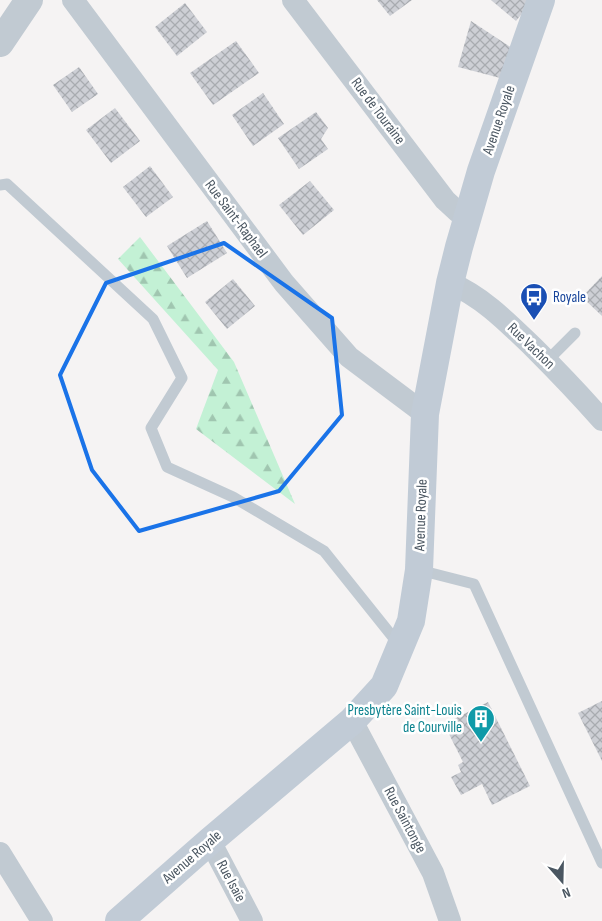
<svg xmlns="http://www.w3.org/2000/svg" width="602" height="921" font-family="'Sofia Sans Condensed',sans-serif">
<style>
.forest{fill:url(#forest-firs)}
.building{fill:url(#building-cross-hatch)}
.lines{fill:none;stroke-linecap:round;stroke-linejoin:round}
.service{stroke:#c1cad2;stroke-width:11}
.minor{stroke:#c1cad2;stroke-width:22}
.tertiary{stroke:#c1cad2;stroke-width:28}
.secondary{stroke:#c1cbd6;stroke-width:28}
.marked{fill:none;stroke:#1a73e8;stroke-width:4;stroke-linejoin:round}
.labels{text-anchor:middle;dominant-baseline:central;stroke-width:5;stroke-linejoin:round;paint-order:stroke}
.street-label{font-size:15px;fill:#4a5661;stroke:#fff}
.transit-label{font-size:15px;fill:#164399;stroke:#fff;text-anchor:start}
.culture-label{font-size:15px;fill:#0d838f;stroke:#fff;text-anchor:end}
</style>
<defs>
<pattern id="forest-firs" width="22" height="20" patternUnits="userSpaceOnUse" patternTransform="scale(1.25)"><rect width="22" height="20" fill="#c3f1d5"/><path d="M5 1l3.5 6h-7zM16 11l3.5 6h-7z" fill="#a0c6b0"/></pattern>
<pattern id="building-cross-hatch" width="8" height="8" patternUnits="userSpaceOnUse" patternTransform="scale(1.25)"><rect width="8" height="8" fill="#cdcfd5"/><path d="M0 0l8 8M0 8l8-8" fill="none" stroke="#a8abb0"/></pattern>
</defs>
<rect width="100%" height="100%" fill="#f5f3f3"/>
<polygon class="forest" points="140,237 234,362 295,504 196,429 218,370 118,259"/>
<g class="building">
<polygon points="377,0 412,0 390,16"/>
<polygon points="491,0 533,0 516,21"/>
<polygon points="185,3 207,32 177,56 155,27"/>
<polygon points="471,21 512,48 504,79 458,67"/>
<polygon points="236,41 259,73 213,105 190,73"/>
<polygon points="79,67 98,94 72,112 53,85"/>
<polygon points="263,93 284,124 253,146 232,115"/>
<polygon points="115,108 140,141 111,163 86,130"/>
<polygon points="316,112 328,128 321,139 328,149 299,169 278,138"/>
<polygon points="150,166 173,197 146,217 123,187"/>
<polygon points="310,181 334,210 303,235 279,205"/>
<polygon points="207,221 227,253 187,278 167,246"/>
<polygon points="602,276 602,316 582,297"/>
<polygon points="233,279 255,306 227,329 205,302"/>
<polygon points="602,701 602,761 578,713"/>
<polygon points="488,702 530,786 492,805 482,784 461,795 451,777 461,772 458,765 463,762 444,724"/>
</g>
<g class="lines">
<g class="service">
<polyline points="0,185 7,184 153,319 182,378 151,428 167,467 233,497 324,551 400,646"/>
<polyline points="547,361 575,333"/>
<polyline points="419,570 474,584 602,863"/>
</g>
<g class="minor">
<polyline points="73,0 284,283 349,357 425,414"/>
<polyline points="293,0 445,200 458,212 467,217"/>
<path d="M450 283C483 297 508 323 534 348 557 371 580 395 602 420"/>
<polyline points="352,721 433,873 450,921"/>
<polyline points="210,841 252,921"/>
<polyline points="0,853 42,921"/>
</g>
<polyline class="tertiary" points="0,43 29,0"/>
<polyline class="secondary" points="119,921 210,841 352,721 384,686 411,621 419,570 425,414 450,283 459,247 481,171 541,0"/>
</g>
<path class="marked" d="M224 243 332 318 342 415 279 491 139 531 92 470 60 375 106 283Z"/>
<defs>
<symbol id="bus-pin" viewBox="-11 -11 22 30"><path d="M0 17L-7.5 6A9.5 9.5 0 1 1 7.5 6Z" fill="#1a4fb4" stroke="#fff"/><path d="M-5-6H5V4H4V6H2V4H-2V6H-4V4H-5ZM-3.5-4V0h7V-4ZM-3.5 1.2v1.5H-2V1.2ZM2 1.2v1.5H3.5V1.2Z" fill="#fff"/></symbol>
<symbol id="building-pin" viewBox="-11 -11 22 30"><path d="M0 17L-7.5 6A9.5 9.5 0 1 1 7.5 6Z" fill="#0f9aa8" stroke="#fff"/><path d="M-4-6H4V6H1V3H-1V6H-4ZM-2.5-4.3h1.7v1.8h-1.7ZM.8-4.3h1.7v1.8H.8ZM-2.5-1h1.7V.8h-1.7ZM.8-1h1.7V.8H.8Z" fill="#fff"/></symbol>
</defs>
<g fill-rule="evenodd">
<use href="#bus-pin" x="518" y="281" width="32" height="43"/>
<use href="#building-pin" x="465" y="703" width="32" height="43"/>
</g>
<g class="labels">
<g class="street-label">
<text transform="translate(378 111) rotate(53)">Rue de Touraine</text>
<text transform="translate(499 120) rotate(-71)">Avenue Royale</text>
<text transform="translate(236 219) rotate(53)">Rue Saint-Raphael</text>
<text transform="translate(531 346) rotate(44)">Rue Vachon</text>
<text transform="translate(421 515) rotate(-88)">Avenue Royale</text>
<text transform="translate(405 820) rotate(62)">Rue Saintonge</text>
<text transform="translate(192 857) rotate(-41)">Avenue Royale</text>
<text transform="translate(231 881) rotate(62)">Rue Isaïe</text>
</g>
<g class="transit-label">
<text x="553" y="297">Royale</text>
</g>
<g class="culture-label">
<text x="462" y="710">Presbytère Saint-Louis<tspan x="462" dy="17">de Courville</tspan></text>
</g>
</g>
<g transform="translate(562 881) rotate(160)" stroke="#ffffff" stroke-width="4" paint-order="stroke">
<path d="M0-4L9 19L0 12L-9 19Z" fill="#4a5661"/>
<text y="-8" font-size="14" font-weight="bold" text-anchor="middle" fill="#4a5661">N</text>
</g>
</svg>
